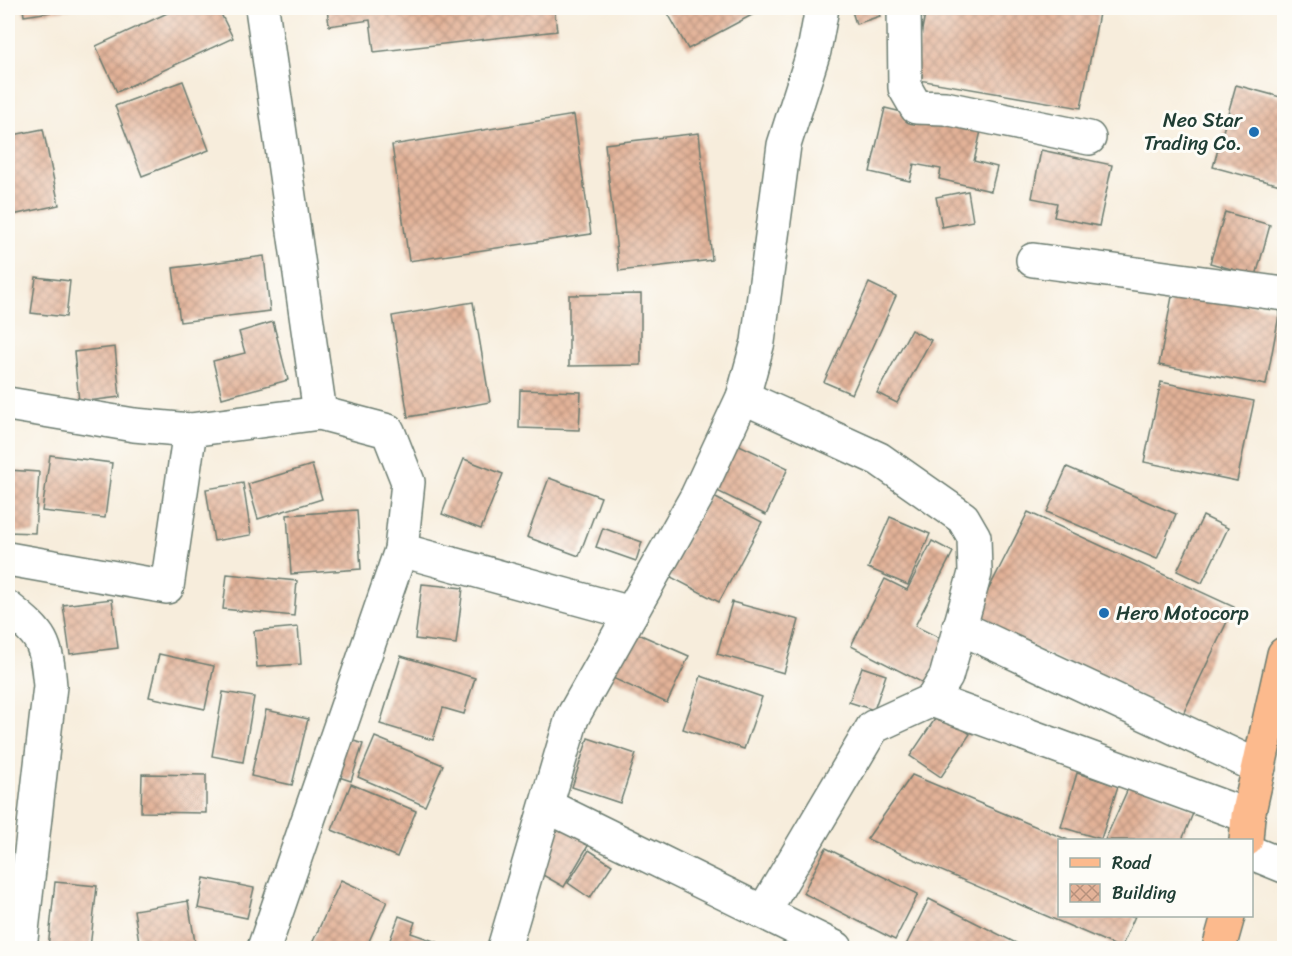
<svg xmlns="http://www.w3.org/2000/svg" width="1292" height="956" font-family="Sriracha,sans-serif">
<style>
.building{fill:url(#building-cross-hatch)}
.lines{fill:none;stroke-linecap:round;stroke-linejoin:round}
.minor-casing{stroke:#6b7b6f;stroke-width:36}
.major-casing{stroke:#6b7b6f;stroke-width:36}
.minor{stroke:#fff;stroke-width:33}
.major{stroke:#fcba8d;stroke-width:33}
.poi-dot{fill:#1f6fb2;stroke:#fdfcf7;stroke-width:2}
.labels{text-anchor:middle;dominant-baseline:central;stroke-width:6;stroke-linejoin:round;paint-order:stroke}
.poi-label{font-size:20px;fill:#1f3d34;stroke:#fdfcf7;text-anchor:end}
</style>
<defs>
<pattern id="building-cross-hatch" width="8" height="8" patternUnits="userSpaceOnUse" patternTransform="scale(1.5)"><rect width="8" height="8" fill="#e3b298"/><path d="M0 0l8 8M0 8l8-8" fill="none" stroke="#b7927d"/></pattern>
</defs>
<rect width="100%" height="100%" fill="#fdfcf7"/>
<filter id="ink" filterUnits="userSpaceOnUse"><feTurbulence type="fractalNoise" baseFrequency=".0167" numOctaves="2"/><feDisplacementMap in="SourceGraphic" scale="12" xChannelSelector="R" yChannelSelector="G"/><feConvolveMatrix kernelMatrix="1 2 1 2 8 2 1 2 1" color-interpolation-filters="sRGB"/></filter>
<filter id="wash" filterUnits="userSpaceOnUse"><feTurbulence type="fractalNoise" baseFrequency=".008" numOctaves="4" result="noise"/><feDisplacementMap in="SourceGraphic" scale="24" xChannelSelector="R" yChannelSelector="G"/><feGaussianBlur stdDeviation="1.35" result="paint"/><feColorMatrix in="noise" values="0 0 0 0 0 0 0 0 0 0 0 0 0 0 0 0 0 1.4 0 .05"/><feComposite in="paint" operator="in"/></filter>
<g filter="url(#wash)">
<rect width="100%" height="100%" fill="#f7eddc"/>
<g id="blocks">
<g class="building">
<polygon points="23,8 71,8 71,9 24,16"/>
<polygon points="178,8 218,8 233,38 117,92 96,46"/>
<polygon points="327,8 554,8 557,31 374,52 370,20 329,26"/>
<polygon points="665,8 765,8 688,49"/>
<polygon points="851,8 877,8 880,16 856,24"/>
<polygon points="926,8 1100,8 1081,108 913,79"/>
<polygon points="183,81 209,150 142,176 115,106"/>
<polygon points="1236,85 1284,98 1284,186 1213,167"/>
<polygon points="885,108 981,131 974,161 997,167 991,191 939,179 941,169 914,164 910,181 870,172"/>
<polygon points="574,115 591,234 409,261 392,145"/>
<polygon points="43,129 59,205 8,216 8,136"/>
<polygon points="699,133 712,260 619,271 605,144"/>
<polygon points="1041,150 1112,165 1099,226 1054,217 1057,203 1032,198"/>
<polygon points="968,191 973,221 942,227 936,197"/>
<polygon points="1225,212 1270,225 1256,276 1210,263"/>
<polygon points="264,256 270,311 180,322 173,268"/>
<polygon points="36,277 70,281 66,317 31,313"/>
<polygon points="869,283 896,296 852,394 824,382"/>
<polygon points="1173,291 1280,310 1266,385 1159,365"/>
<polygon points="641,294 641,365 569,366 569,295"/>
<polygon points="473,302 490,402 408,417 392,316"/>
<polygon points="273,322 288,380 222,398 213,361 245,353 239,332"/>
<polygon points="911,330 931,340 897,403 877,393"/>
<polygon points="115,347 120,397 79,402 74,352"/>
<polygon points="1161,382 1254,401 1237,481 1144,462"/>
<polygon points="520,390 581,392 579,430 519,428"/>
<polygon points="733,442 788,468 766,515 711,488"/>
<polygon points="50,455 112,463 105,518 42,511"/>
<polygon points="464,459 503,474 481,529 442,514"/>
<polygon points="312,465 322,499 258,519 248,484"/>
<polygon points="1067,467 1176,514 1157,559 1047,512"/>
<polygon points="8,470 39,472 35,533 8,532"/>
<polygon points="549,478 601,497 579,556 527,537"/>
<polygon points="243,483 251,535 214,541 206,489"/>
<polygon points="710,495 762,522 719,602 667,575"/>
<polygon points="357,510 361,569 291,574 287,515"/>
<polygon points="1028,512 1234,607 1182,716 973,620"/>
<polygon points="1203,516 1228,528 1202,583 1177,571"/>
<polygon points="890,517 930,534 908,585 868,568"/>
<polygon points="603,528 642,542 636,561 596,547"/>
<polygon points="932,541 953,552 915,626 950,643 929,686 851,646 885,579 907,590"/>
<polygon points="227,574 297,581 294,616 223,609"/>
<polygon points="422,584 463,588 456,644 415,639"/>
<polygon points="112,599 118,648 70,654 63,605"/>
<polygon points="732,602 799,620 784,673 717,654"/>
<polygon points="298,627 301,664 257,667 254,631"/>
<polygon points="627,629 689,656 667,703 606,675"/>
<polygon points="159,654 214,666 205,709 149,697"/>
<polygon points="401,656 475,678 464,714 443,708 433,740 380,724"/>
<polygon points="862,667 886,675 874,710 849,702"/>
<polygon points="701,676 762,697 744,749 683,729"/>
<polygon points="223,692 254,697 243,762 212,756"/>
<polygon points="266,710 308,719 292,785 251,776"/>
<polygon points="939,713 970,734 941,777 910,756"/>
<polygon points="342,737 363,744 351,781 330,774"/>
<polygon points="375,737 443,765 425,806 358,777"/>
<polygon points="588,738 636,754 620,803 572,787"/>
<polygon points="1077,773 1118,786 1101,839 1061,827"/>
<polygon points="142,774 206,775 206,813 141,812"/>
<polygon points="912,775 1068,840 1060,840 1060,916 1135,916 1121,948 867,839"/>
<polygon points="1131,782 1194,811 1182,840 1105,840"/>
<polygon points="351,784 416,811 397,857 332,830"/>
<polygon points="562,822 592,839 564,887 534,870"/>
<polygon points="826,848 918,894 895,940 803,893"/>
<polygon points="589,850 612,865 590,898 568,883"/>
<polygon points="204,878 254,888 247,918 198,908"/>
<polygon points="341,880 387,901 366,948 310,948"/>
<polygon points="55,882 97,886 90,948 48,948"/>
<polygon points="929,899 1016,943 1013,948 914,948 906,945"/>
<polygon points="188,901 196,948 140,948 134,910"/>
<polygon points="399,916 415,922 411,933 448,946 448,948 387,948"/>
</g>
</g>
</g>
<g filter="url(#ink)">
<use href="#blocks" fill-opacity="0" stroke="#6b7b6f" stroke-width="1.5"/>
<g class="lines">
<defs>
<g id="minor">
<polyline points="262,8 320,413"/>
<polyline points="904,8 905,88 916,107 945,108 1089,138"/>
<polyline points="1033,260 1284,294"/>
<polyline points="743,397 879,459 963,518 974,537 975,573 946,677 932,700 873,727 764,911"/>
<polyline points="8,404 134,425 190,430 320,413 388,431 408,482 401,550 264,948"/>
<polyline points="401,550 631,613"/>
<polyline points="8,559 167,587 190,430"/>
<path d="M8 608C43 636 46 641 50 686L20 948"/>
<polyline points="959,627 1259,767"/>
<polyline points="932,700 1248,816"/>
<polyline points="547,806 836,948"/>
<polyline points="1252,853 1284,866"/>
<polyline points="504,948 572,718 697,496 743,397 758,342 784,145 814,51 822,8"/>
</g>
<g id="major">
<polyline points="1246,840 1248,816 1284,654"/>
<polyline points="1219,948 1228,916"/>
</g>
</defs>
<use href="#minor" class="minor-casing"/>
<use href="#major" class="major-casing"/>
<use href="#minor" class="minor"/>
<use href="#major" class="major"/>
</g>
</g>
<g class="poi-dot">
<circle cx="1254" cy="132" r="6"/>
<circle cx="1104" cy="613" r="6"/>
</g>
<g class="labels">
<g class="poi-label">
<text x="1242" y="120">Neo Star<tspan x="1242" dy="23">Trading Co.</tspan></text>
<text x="1116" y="613" text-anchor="start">Hero Motocorp</text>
</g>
</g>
<rect width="1292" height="956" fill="none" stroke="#fdfcf7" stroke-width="30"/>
<rect x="1058" y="839" width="195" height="78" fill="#fdfcf7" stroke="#a4b0a9" stroke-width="1.5"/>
<rect x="1070" y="858" width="30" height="9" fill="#fcba8d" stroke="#a4b0a9" stroke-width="1.5"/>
<text x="1112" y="869" font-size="18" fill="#1f3d34">Road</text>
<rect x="1070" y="884" width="30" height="18" fill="url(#building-cross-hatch)" stroke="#a4b0a9" stroke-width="1.5"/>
<text x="1112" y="899" font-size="18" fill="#1f3d34">Building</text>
</svg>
